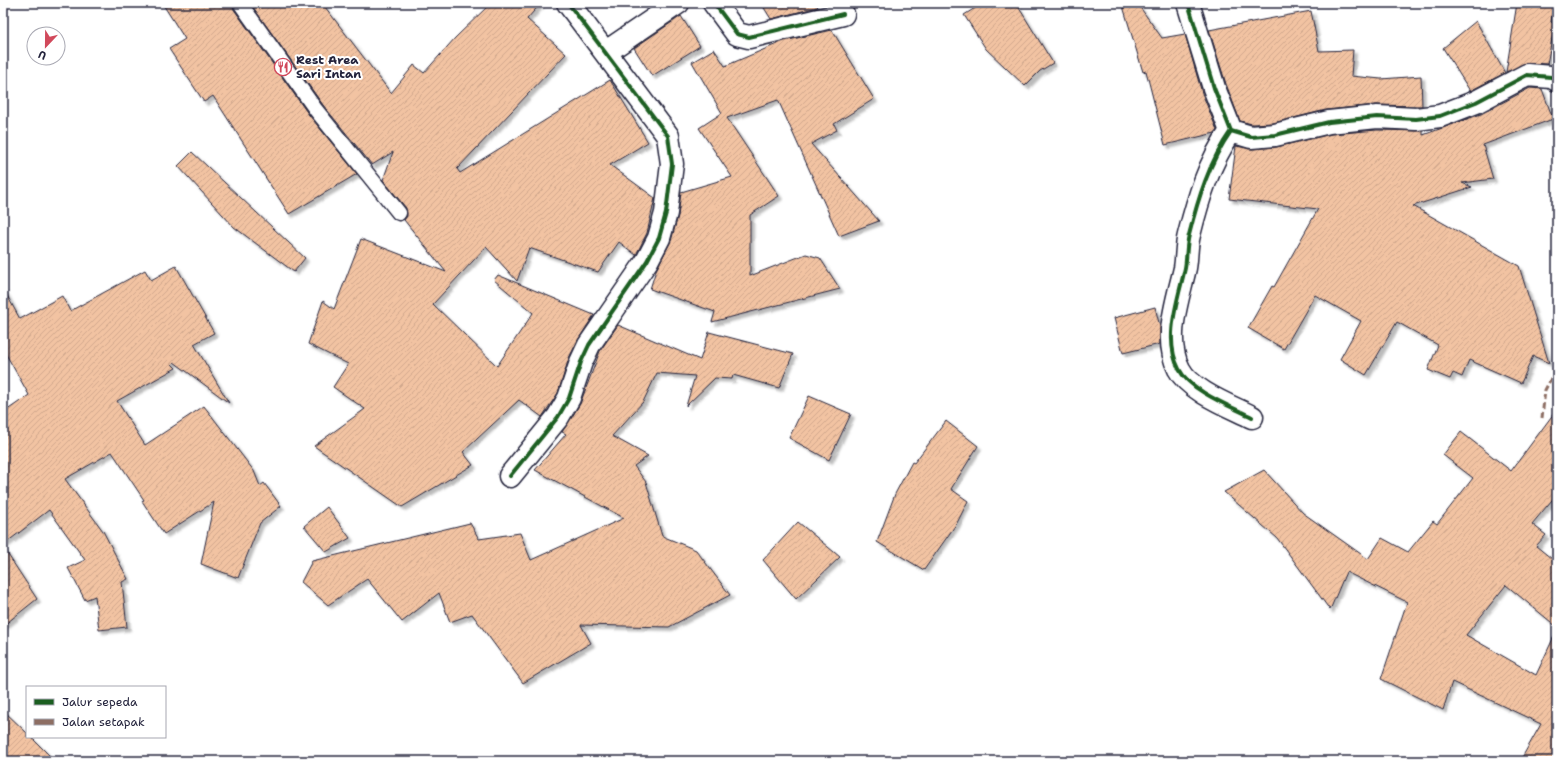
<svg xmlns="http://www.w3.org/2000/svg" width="1560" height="764" font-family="'Shantell Sans',sans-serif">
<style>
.building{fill:url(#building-hatch);stroke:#22223b;filter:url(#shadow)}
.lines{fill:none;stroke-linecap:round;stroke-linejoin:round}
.service-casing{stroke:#22223b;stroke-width:17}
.minor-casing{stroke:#22223b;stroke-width:25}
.service{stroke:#fff;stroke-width:14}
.minor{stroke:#fff;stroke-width:22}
.quiet{stroke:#8d6e63;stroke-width:3;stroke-dasharray:6 3;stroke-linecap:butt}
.cycleway-casing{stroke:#fff;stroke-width:6}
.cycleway{stroke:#1b5e20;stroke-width:4}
.labels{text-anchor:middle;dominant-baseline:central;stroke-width:4;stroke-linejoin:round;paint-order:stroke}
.poi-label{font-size:12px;font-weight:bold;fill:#22223b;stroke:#fff;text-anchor:start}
</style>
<defs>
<pattern id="building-hatch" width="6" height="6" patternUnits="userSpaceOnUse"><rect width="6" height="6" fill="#f2c3a2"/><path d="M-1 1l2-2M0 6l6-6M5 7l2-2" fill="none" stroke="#cfa78c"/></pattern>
<filter id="shadow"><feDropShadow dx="3.5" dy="3.5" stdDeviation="1" flood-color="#0004"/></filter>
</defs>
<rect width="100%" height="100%" fill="#fff"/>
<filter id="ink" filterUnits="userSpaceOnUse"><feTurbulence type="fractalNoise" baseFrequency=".025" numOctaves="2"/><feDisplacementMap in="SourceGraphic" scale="8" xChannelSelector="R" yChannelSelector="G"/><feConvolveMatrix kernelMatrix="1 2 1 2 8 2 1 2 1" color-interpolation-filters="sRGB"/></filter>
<g filter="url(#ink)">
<g class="building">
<polygon points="162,3 232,3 233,8 309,115 357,174 289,214 213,96 204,102 169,49 185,39"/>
<polygon points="250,3 322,3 391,93 414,65 424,73 455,38 491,3 541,3 527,19 566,54 457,169 460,173 610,80 648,142 610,165 655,198 647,233 636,255 619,242 598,272 529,248 517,281 486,247 433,304 497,366 533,313 494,280 498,275 594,315 578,340 569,358 558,393 542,417 519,400 463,452 473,465 402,507 314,446 365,409 333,387 348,364 308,344 323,301 334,309 361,239 446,272 404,220 407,216 406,208 383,180 393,152 372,165 323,105"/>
<polygon points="761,3 815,3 818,7 771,19"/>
<polygon points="983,3 1016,3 1053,63 1040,71 1025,86 986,49 964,15"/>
<polygon points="1122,3 1137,3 1162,38 1185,34 1202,93 1217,130 1215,133 1165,145 1146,71 1143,72"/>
<polygon points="1517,3 1554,3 1551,22 1555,23 1547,64 1528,63 1506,72"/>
<polygon points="1311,11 1319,51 1353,50 1351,76 1381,79 1421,76 1422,106 1376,105 1326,110 1273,123 1252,124 1240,121 1226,84 1209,30"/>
<polygon points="681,16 700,46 652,76 634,48"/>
<polygon points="1476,21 1505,73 1470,91 1443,48"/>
<polygon points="832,30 874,99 834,124 837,130 811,144 879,221 839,236 778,100 727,118 779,196 750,215 750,276 806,254 820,258 840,289 712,322 715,312 650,289 656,270 671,241 678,216 681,192 732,177 699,128 722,113 692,62 714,49 725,66 784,41"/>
<polygon points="1530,88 1542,89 1553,119 1483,145 1493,179 1462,183 1472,187 1413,206 1519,266 1549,363 1533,356 1521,383 1469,360 1462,377 1453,373 1450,379 1428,370 1438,345 1397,322 1366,375 1340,359 1361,321 1315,295 1284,349 1248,328 1272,286 1274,287 1318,209 1229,199 1236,146 1252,149 1276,147 1331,134 1377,130 1423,131 1423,135 1481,114"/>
<polygon points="192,152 305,258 294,272 234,227 178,166"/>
<polygon points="176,266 214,333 194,344 229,403 174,362 172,364 176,368 117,401 145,445 204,406 254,471 260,486 264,483 281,506 260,523 238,578 201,564 214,502 164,534 142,501 144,500 112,452 65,479 103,531 128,579 122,582 127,627 99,630 95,596 85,600 68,568 85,560 49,510 3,545 3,413 29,395 3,349 3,288 20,319 62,296 70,311 145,270 151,280"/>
<polygon points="1155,307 1160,327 1160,344 1123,353 1114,318"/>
<polygon points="618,325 700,360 709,332 793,354 779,388 733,375 732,379 715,378 686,406 695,376 657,373 643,402 612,436 648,456 634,466 646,482 662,536 696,550 730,595 669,627 581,625 591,643 523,683 472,614 450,622 439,593 402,622 367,579 328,605 301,582 312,561 470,523 479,539 520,533 531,560 624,518 535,470 566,434 562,432 580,404 600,351"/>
<polygon points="809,396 851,414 829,460 789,438"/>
<polygon points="1557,409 1557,494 1532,524 1546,535 1536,546 1557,563 1557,627 1506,585 1466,635 1536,675 1557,630 1557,761 1520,761 1541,724 1452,682 1443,710 1381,679 1407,602 1346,572 1330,610 1277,538 1224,492 1264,470 1303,513 1368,559 1382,538 1408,552 1433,521 1437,524 1473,478 1443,455 1461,432 1511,471"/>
<polygon points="946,421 978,446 951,489 968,501 957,523 924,570 877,542 895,494 912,462 914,463"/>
<polygon points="327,507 350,538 326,552 304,526"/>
<polygon points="798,522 840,557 796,599 763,560"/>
<polygon points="3,547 37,599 3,626"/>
<polygon points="3,710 27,733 27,737 31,737 55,761 3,761"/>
</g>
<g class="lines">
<defs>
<polyline id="service" points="240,3 316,110 399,213"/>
<g id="minor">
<polyline points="714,3 737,34 749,37 843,14"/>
<polyline points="1188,3 1214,88 1231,131 1251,137 1275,135 1329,122 1377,117 1416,119 1440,116 1476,102 1527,75 1551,77 1557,80"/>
<polyline points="606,52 678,3"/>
<path d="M1231 131C1209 162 1198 199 1189 235 1186 246 1187 257 1185 268 1178 300 1163 339 1179 369 1190 391 1230 406 1252 417"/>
<polyline points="510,476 558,417 569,398 581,362 589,345 647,261 659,238 666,213 672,164 668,136 568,3"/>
</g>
</defs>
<use href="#service" class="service-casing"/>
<use href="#minor" class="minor-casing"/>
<use href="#service" class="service"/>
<use href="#minor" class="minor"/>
<polyline class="quiet" points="1542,418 1545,390 1557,367"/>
<defs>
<g id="cycleway">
<polyline points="714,3 737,34 749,37 843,14"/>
<polyline points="1188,3 1214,88 1231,131 1251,137 1275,135 1329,122 1377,117 1416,119 1440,116 1476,102 1527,75 1551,77 1557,80"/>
<path d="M1231 131C1209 162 1198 199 1189 235 1186 246 1187 257 1185 268 1178 300 1163 339 1179 369 1190 391 1230 406 1252 417"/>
<polyline points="510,476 558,417 569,398 581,362 589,345 647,261 659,238 666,213 672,164 668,136 568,3"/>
</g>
</defs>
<use href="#cycleway" class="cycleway-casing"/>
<use href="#cycleway" class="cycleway"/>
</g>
</g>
<defs>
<symbol id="restaurant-ring" viewBox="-11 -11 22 22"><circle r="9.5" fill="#fff" stroke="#d1495b" stroke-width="1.5"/><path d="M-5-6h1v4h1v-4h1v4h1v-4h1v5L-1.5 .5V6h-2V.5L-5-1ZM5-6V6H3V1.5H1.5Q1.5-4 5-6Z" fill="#d1495b"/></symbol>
</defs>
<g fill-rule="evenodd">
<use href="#restaurant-ring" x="273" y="57" width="20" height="20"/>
</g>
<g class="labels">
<g class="poi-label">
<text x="296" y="60">Rest Area<tspan x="296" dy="14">Sari Intan</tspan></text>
</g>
</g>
<rect width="1560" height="764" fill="none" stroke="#fff" stroke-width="16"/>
<rect x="8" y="8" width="1544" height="748" fill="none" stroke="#22223b" stroke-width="1.5" filter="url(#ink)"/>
<rect x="26" y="686" width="140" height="52" fill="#ffffff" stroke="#a7a7b1"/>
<rect x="34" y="699" width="20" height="6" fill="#1b5e20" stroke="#a7a7b1"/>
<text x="62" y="706" font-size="12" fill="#22223b">Jalur sepeda</text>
<rect x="34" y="719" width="20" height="6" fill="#8d6e63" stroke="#a7a7b1"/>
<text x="62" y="726" font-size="12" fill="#22223b">Jalan setapak</text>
<g transform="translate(46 46) rotate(202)"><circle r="19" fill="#ffffff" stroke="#a7a7b1"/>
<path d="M0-3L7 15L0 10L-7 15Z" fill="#d1495b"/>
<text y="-6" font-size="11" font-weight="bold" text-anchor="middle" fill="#22223b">U</text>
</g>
</svg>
